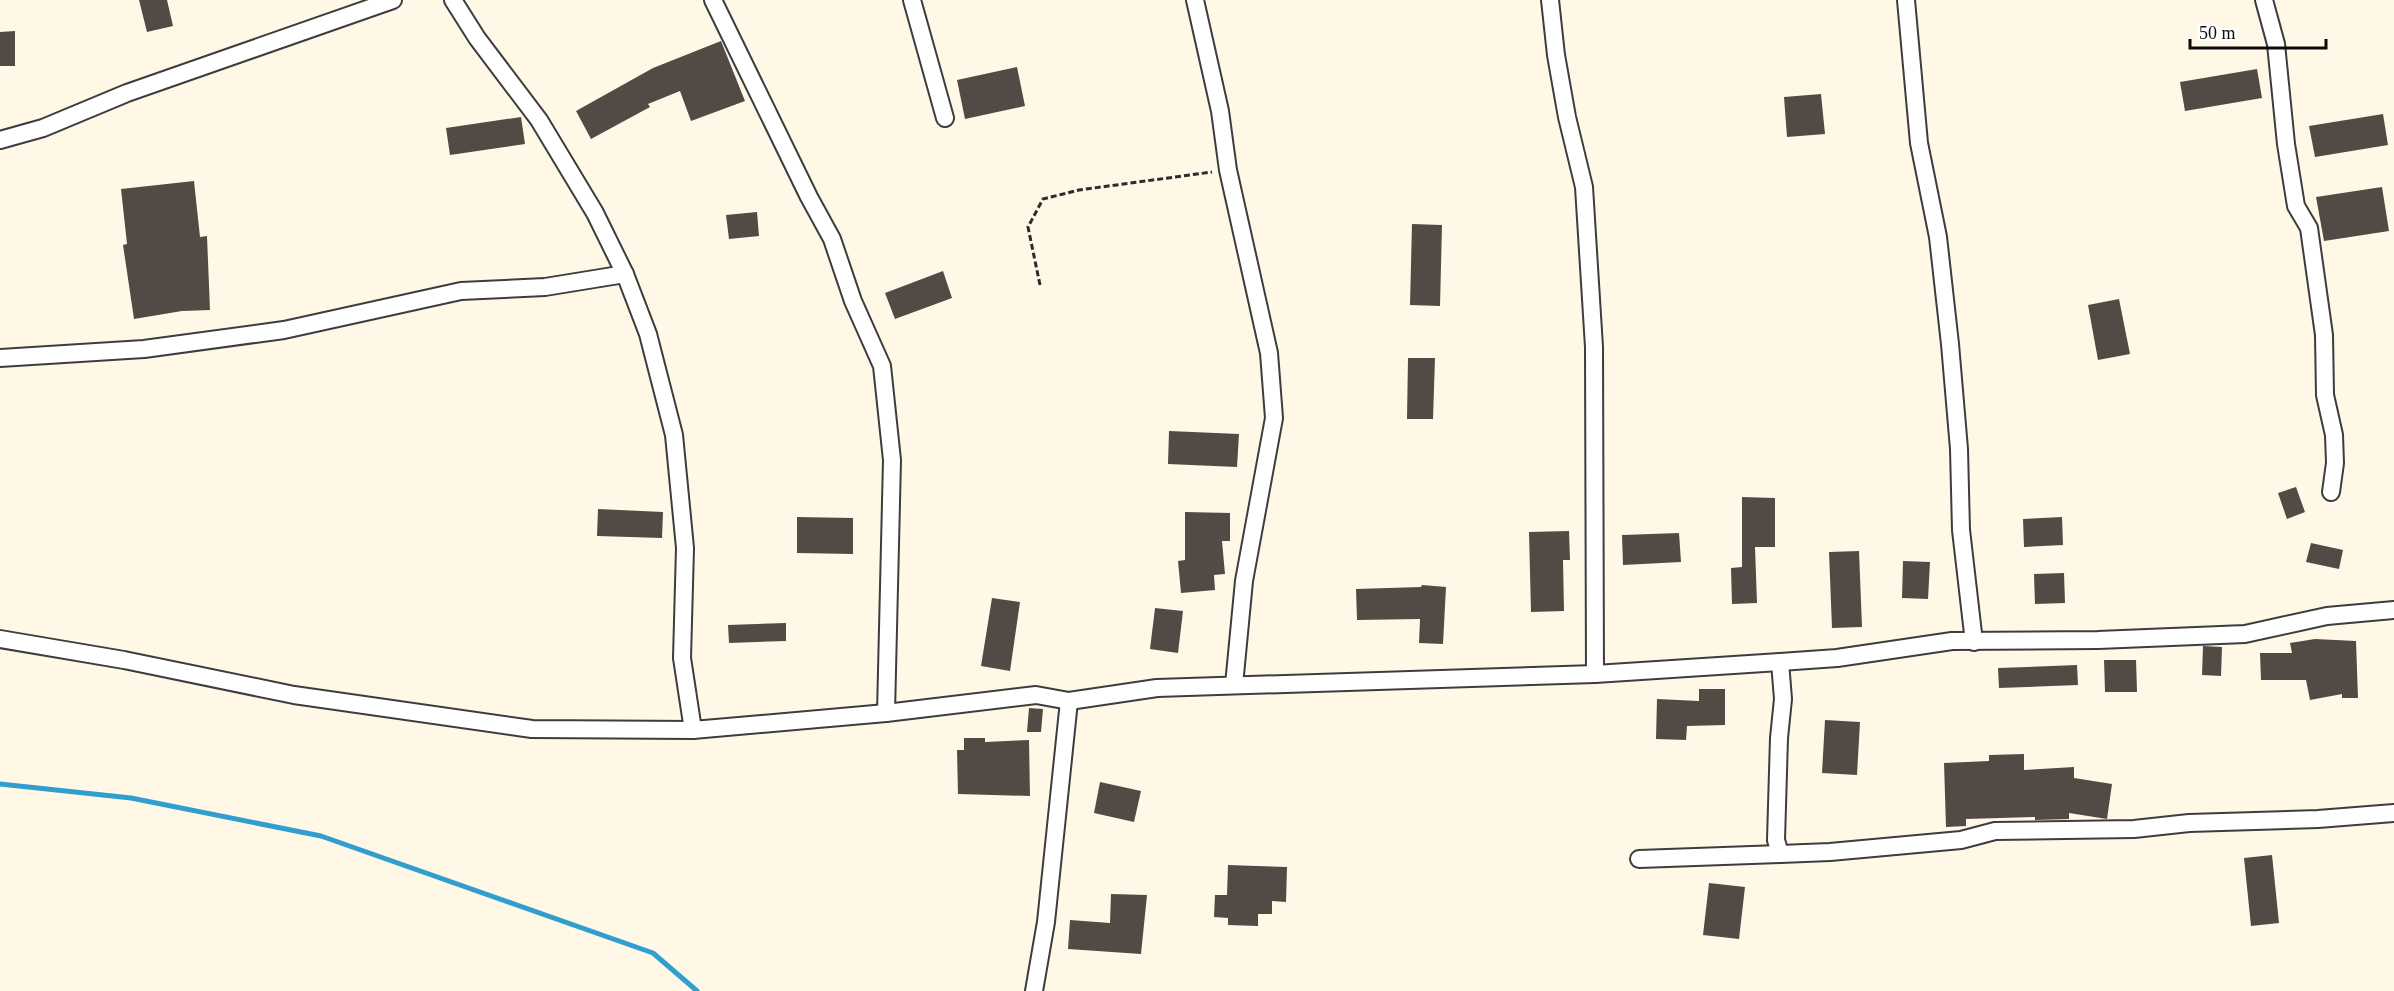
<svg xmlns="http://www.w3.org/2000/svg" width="2394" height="991" font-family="'Times New Roman',serif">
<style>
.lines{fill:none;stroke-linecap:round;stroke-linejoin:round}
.stream{stroke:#309fd0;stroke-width:5}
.building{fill:#534a46}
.minor-casing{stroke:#3d3d3d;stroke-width:20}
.path{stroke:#2c2c2c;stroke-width:3;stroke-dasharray:6 3;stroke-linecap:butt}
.minor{stroke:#fff;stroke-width:16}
</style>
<rect width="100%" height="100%" fill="#fff8e7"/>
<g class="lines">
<polyline class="stream" points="0,784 131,798 321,836 653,953 697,991"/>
</g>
<g class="building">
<polygon points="139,0 167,0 173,26 147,32"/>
<polygon points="15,31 15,66 0,66 0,32"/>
<polygon points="721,41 745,101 691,121 680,91 648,104 650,107 591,139 576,111 653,68"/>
<polygon points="1017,67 1025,106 965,119 957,80"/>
<polygon points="2257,69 2262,98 2185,111 2180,82"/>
<polygon points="1821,94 1825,134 1787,137 1784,97"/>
<polygon points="2383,114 2388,145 2315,157 2309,126"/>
<polygon points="521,117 525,144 450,155 446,128"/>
<polygon points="194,181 200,237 207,236 210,310 182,311 134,319 123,245 127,244 121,189"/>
<polygon points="2382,187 2389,231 2324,241 2316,197"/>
<polygon points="757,212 759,236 729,239 726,215"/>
<polygon points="1412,224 1442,225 1440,306 1410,305"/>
<polygon points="943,271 952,298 895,319 885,293"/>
<polygon points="2119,299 2130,354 2098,360 2088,305"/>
<polygon points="1408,358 1435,358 1433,419 1407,419"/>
<polygon points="1169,431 1239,434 1237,467 1168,464"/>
<polygon points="2296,487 2305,512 2287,519 2278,493"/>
<polygon points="1742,497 1775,498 1775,547 1755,547 1757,603 1732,604 1731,568 1742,567"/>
<polygon points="598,509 663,512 662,538 597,536"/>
<polygon points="1185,512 1230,513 1230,541 1222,541 1225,574 1214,575 1215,590 1181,593 1178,561 1185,560"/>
<polygon points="797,517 853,518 853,554 797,553"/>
<polygon points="2062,517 2063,545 2024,547 2023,519"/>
<polygon points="1569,531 1570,560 1563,560 1564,611 1531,612 1529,532"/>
<polygon points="1679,533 1681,562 1623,565 1622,535"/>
<polygon points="2311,543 2343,550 2339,569 2306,562"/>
<polygon points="1859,551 1862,627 1832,628 1829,552"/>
<polygon points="1903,561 1930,562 1928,599 1902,598"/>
<polygon points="2064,573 2065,603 2035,604 2034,574"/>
<polygon points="1422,585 1446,587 1443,644 1419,643 1420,619 1357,620 1356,589 1421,587"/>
<polygon points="992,598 1020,602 1010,671 981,666"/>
<polygon points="1155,608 1183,611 1178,653 1150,649"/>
<polygon points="786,623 786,641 729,643 728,625"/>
<polygon points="2315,639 2356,641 2358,698 2342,698 2342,694 2310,700 2306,680 2261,680 2260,653 2292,653 2290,643"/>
<polygon points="2203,646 2222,647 2221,676 2202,675"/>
<polygon points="2104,660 2136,660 2137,692 2105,692"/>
<polygon points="2077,665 2078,685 1999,688 1998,668"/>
<polygon points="1699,689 1725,689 1725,725 1687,726 1686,740 1656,739 1657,699 1699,701"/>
<polygon points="1029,708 1043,709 1041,732 1027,732"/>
<polygon points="1825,720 1860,722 1857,775 1822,773"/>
<polygon points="964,738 985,738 985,742 1029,740 1030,796 958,794 957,750 964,750"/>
<polygon points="2024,754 2024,770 2074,767 2074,778 2112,784 2107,819 2069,813 2069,819 2035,820 2035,817 1966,819 1966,826 1946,827 1944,763 1989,761 1989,755"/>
<polygon points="1100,782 1141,791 1134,822 1094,813"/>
<polygon points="2272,855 2279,923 2251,926 2244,858"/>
<polygon points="1228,865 1287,867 1286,902 1272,901 1272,914 1258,914 1258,926 1228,925 1228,918 1214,917 1215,895 1227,895"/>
<polygon points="1709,883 1745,887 1739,939 1703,935"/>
<polygon points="1111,894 1147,895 1141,954 1068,949 1070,920 1110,923"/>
</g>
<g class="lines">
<defs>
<g id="minor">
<polyline points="453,0 477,38 539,120 595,213 625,274 648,334 674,435 685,548 682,658 693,730"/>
<polyline points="713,0 809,197 832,239 853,301 882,366 892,460 886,713"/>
<polyline points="912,0 945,118"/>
<polyline points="1195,0 1220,111 1228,170 1269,353 1274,418 1244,581 1234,685"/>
<polyline points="1550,0 1556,55 1567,117 1584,187 1594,347 1595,674"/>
<polyline points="1906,0 1919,143 1938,237 1950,344 1959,449 1961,530 1974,642"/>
<polyline points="2264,0 2276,44 2286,144 2296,206 2309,228 2324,335 2325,395 2334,435 2335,463 2331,492"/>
<polyline points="0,140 43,128 127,93 393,0"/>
<polyline points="0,358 144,349 284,330 461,291 545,287 625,274"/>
<polyline points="0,639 124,660 294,695 532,729 693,730 886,713 1036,695 1069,701 1157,688 1595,674 1780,662 1837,658 1952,641 2098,640 2245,634 2327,616 2394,610"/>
<polyline points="1780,662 1783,699 1779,738 1776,840 1780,854 1830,852 1961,840 1995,831 2134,829 2189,823 2318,819 2394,813"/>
<polyline points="1639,859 1780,854"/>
<polyline points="1034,991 1046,922 1069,701"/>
</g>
</defs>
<use href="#minor" class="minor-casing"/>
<polyline class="path" points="1040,285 1028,227 1043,199 1079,190 1212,172"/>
<use href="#minor" class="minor"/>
</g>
<path d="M2190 39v9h136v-9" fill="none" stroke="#0a0a0a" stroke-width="3"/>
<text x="2199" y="39" font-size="18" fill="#0a0a0a" stroke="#ffffff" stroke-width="4.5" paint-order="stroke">50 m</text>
</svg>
